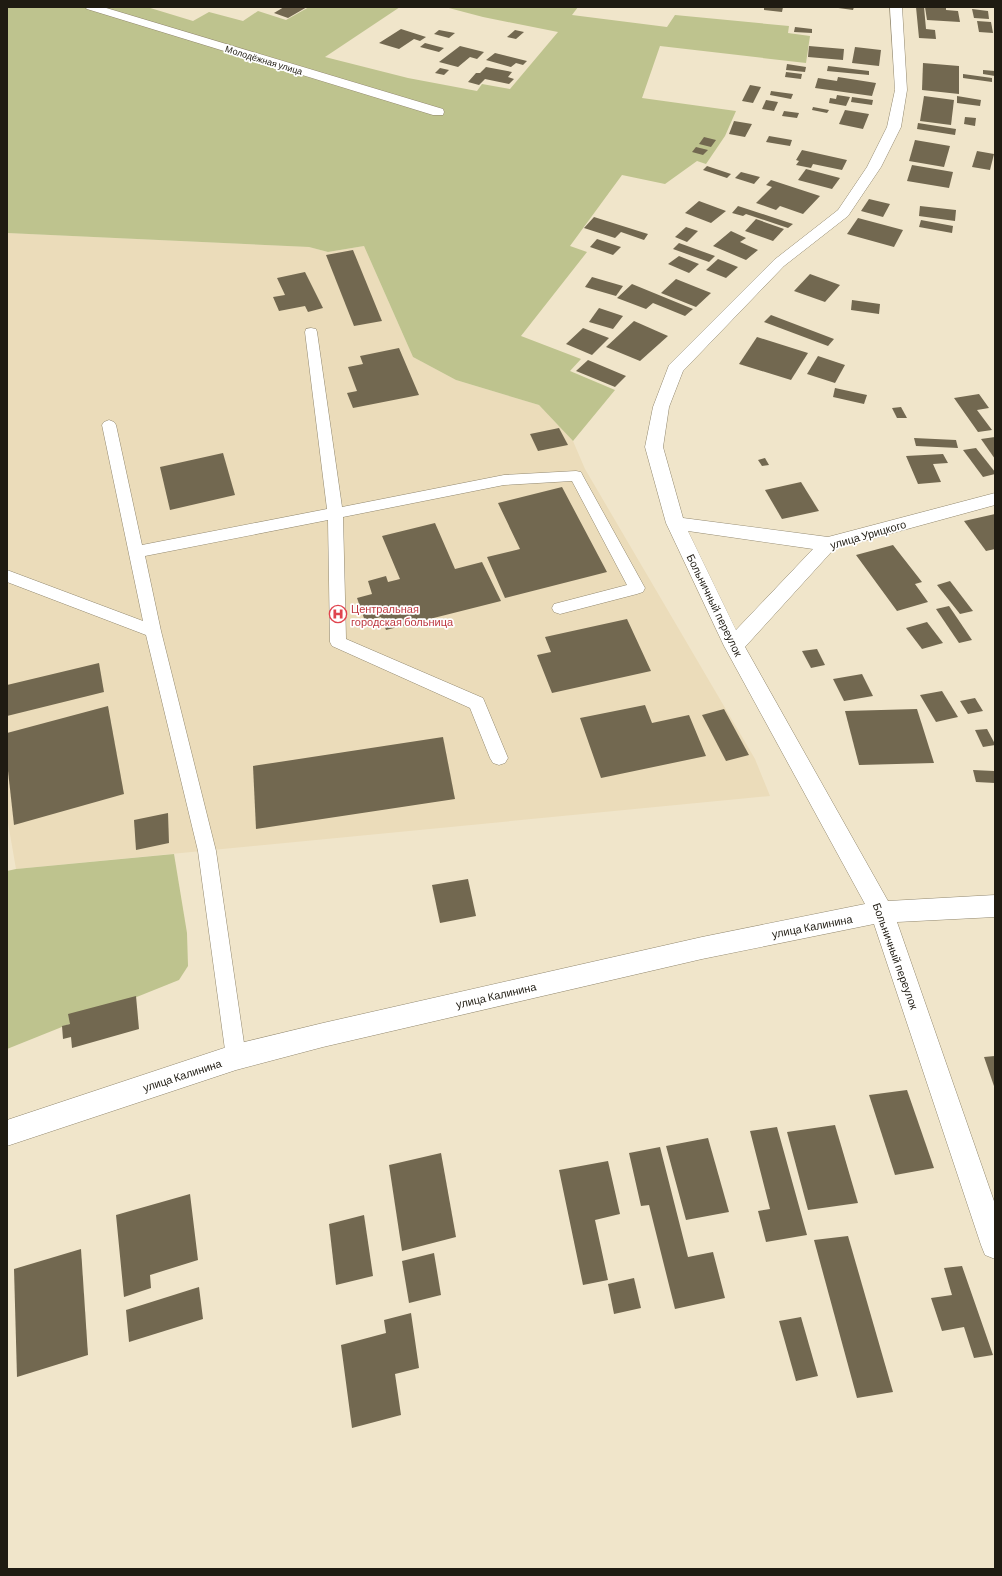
<svg xmlns="http://www.w3.org/2000/svg" width="1002" height="1576" font-family="Barlow,sans-serif">
<style>
.built{fill:#ebdcba}
.green{fill:#bec38e}
.building{fill:#726850}
.lines{fill:none;stroke-linecap:round;stroke-linejoin:round}
.lane-casing{stroke:#92886f;stroke-width:1}
.street-casing{stroke:#92886f;stroke-width:1}
.lane{fill:#fff;fill-rule:evenodd}
.street{fill:#fff;fill-rule:evenodd}
.labels{text-anchor:middle;dominant-baseline:central;stroke-width:3.5;stroke-linejoin:round;paint-order:stroke}
.far-street-label{font-size:9px;fill:#1f1b12;stroke:#fff}
.street-label{font-size:11px;fill:#1f1b12;stroke:#fff}
.health-label{font-size:11px;fill:#be3a42;stroke:#fff;text-anchor:start}
</style>
<rect width="100%" height="100%" fill="#f0e5ca"/>
<polygon class="built" points="7,233 309,247 328,252 364,246 413,357 456,380 539,405 573,441 585,469 755,759 770,796 16,869 7,817"/>
<g class="green">
<polygon points="7,7 147,7 193,21 209,12 243,21 258,11 286,20 309,7 400,7 325,57 408,78 477,91 482,84 510,89 558,32 483,17 445,7 578,7 572,15 667,27 675,15 789,26 788,33 810,36 806,63 660,46 642,98 736,111 725,136 706,164 697,161 665,184 622,175 570,246 587,252 521,336 581,359 570,371 615,390 573,441 539,405 456,380 413,357 364,246 328,252 309,247 7,233"/>
<polygon points="174,854 187,933 188,966 179,980 7,1049 7,871 16,869"/>
</g>
<g class="building">
<polygon points="284,7 307,7 288,18 274,13"/>
<polygon points="764,7 783,7 782,12 764,10"/>
<polygon points="831,7 854,7 853,10"/>
<polygon points="916,7 924,7 926,29 935,30 936,39 919,38"/>
<polygon points="925,7 946,7 946,10 958,11 960,22 927,20"/>
<polygon points="972,9 988,11 989,19 974,18"/>
<polygon points="977,21 991,22 993,33 979,32"/>
<polygon points="795,27 812,29 812,33 794,32"/>
<polygon points="401,29 426,37 420,41 414,39 399,49 379,43"/>
<polygon points="439,30 455,33 449,38 434,34"/>
<polygon points="515,30 524,32 516,39 507,37"/>
<polygon points="425,43 444,48 439,52 420,47"/>
<polygon points="460,46 484,52 477,59 470,57 458,67 439,62"/>
<polygon points="809,46 844,49 843,60 808,57"/>
<polygon points="855,47 881,50 879,66 852,63"/>
<polygon points="495,53 527,61 523,65 516,63 511,67 486,60"/>
<polygon points="923,63 959,66 959,94 922,90"/>
<polygon points="787,64 806,67 805,72 786,70"/>
<polygon points="828,66 869,71 869,75 827,71"/>
<polygon points="486,67 512,72 508,77 514,79 509,84 485,79 479,85 468,82 476,73 480,73"/>
<polygon points="440,68 449,70 444,75 435,73"/>
<polygon points="983,70 995,71 995,76 983,74"/>
<polygon points="786,72 802,74 801,79 785,77"/>
<polygon points="963,74 992,78 992,82 963,78"/>
<polygon points="838,77 876,83 872,96 815,88 818,78 837,81"/>
<polygon points="750,85 761,87 753,103 742,101"/>
<polygon points="771,91 793,94 791,99 770,95"/>
<polygon points="837,95 850,97 846,106 829,103 830,98 836,99"/>
<polygon points="924,96 954,100 951,125 920,121"/>
<polygon points="957,96 981,100 980,106 957,103"/>
<polygon points="852,97 873,100 872,105 851,102"/>
<polygon points="766,100 778,102 774,111 762,109"/>
<polygon points="813,107 829,110 827,113 812,110"/>
<polygon points="845,110 869,114 863,129 839,124"/>
<polygon points="784,111 799,113 797,118 782,116"/>
<polygon points="965,117 976,118 975,126 964,124"/>
<polygon points="734,121 752,124 745,137 729,134"/>
<polygon points="918,123 956,129 955,135 917,129"/>
<polygon points="769,136 792,140 790,146 766,142"/>
<polygon points="704,137 716,140 711,147 699,144"/>
<polygon points="915,140 950,146 944,167 909,161"/>
<polygon points="696,147 708,150 703,155 692,152"/>
<polygon points="802,150 847,160 842,170 813,164 811,168 796,165 799,161 796,160"/>
<polygon points="977,151 994,154 990,170 972,167"/>
<polygon points="912,165 953,172 949,188 907,181"/>
<polygon points="707,166 731,174 727,178 703,170"/>
<polygon points="806,169 840,178 832,189 798,180"/>
<polygon points="741,172 760,177 754,184 735,178"/>
<polygon points="771,180 820,196 803,214 780,206 776,210 756,203 772,187 766,185"/>
<polygon points="869,199 890,204 883,217 861,211"/>
<polygon points="699,201 726,211 711,223 685,213"/>
<polygon points="738,206 793,224 788,228 746,214 743,216 732,213"/>
<polygon points="920,206 956,210 955,221 919,216"/>
<polygon points="594,217 648,234 644,240 621,232 615,238 584,228"/>
<polygon points="858,218 903,230 894,247 847,234"/>
<polygon points="756,219 784,229 773,241 745,231"/>
<polygon points="921,220 953,226 952,233 919,227"/>
<polygon points="686,227 698,231 687,242 675,237"/>
<polygon points="731,231 746,238 740,242 758,250 746,260 713,246"/>
<polygon points="597,239 621,247 613,255 590,247"/>
<polygon points="679,243 715,256 709,262 673,249"/>
<polygon points="353,250 382,321 354,326 326,255"/>
<polygon points="679,256 699,264 689,273 668,264"/>
<polygon points="718,259 738,267 726,278 706,270"/>
<polygon points="305,272 323,308 308,312 305,306 279,311 273,297 285,295 277,278"/>
<polygon points="810,274 840,285 825,302 794,291"/>
<polygon points="592,277 623,286 616,296 585,287"/>
<polygon points="676,279 711,293 696,307 661,293"/>
<polygon points="632,284 693,309 685,316 653,303 646,309 617,298"/>
<polygon points="852,300 880,304 879,314 851,310"/>
<polygon points="599,308 623,316 613,329 589,322"/>
<polygon points="771,315 834,339 828,346 764,322"/>
<polygon points="634,321 668,336 640,361 606,347"/>
<polygon points="583,328 609,338 592,355 566,344"/>
<polygon points="757,337 808,353 791,380 739,364"/>
<polygon points="399,348 419,395 353,408 347,393 357,391 348,367 363,364 360,356"/>
<polygon points="818,356 845,365 835,383 807,374"/>
<polygon points="588,360 626,376 615,387 576,371"/>
<polygon points="835,388 867,395 864,404 833,397"/>
<polygon points="979,394 989,408 977,410 992,430 978,432 954,398"/>
<polygon points="901,407 907,418 897,418 892,408"/>
<polygon points="559,428 568,445 538,451 530,434"/>
<polygon points="995,437 995,459 981,439"/>
<polygon points="914,438 956,440 958,448 916,446"/>
<polygon points="976,448 995,472 995,474 983,477 963,450"/>
<polygon points="223,453 235,495 170,510 160,467"/>
<polygon points="943,454 948,463 933,464 941,482 918,484 906,456"/>
<polygon points="765,458 769,465 762,466 758,460"/>
<polygon points="801,482 819,511 782,519 765,490"/>
<polygon points="562,487 607,572 505,598 487,557 520,549 498,503"/>
<polygon points="995,514 995,549 986,551 964,521"/>
<polygon points="435,523 455,569 482,562 501,601 386,630 381,617 365,621 357,598 372,594 368,581 386,576 388,582 400,579 382,536"/>
<polygon points="893,545 922,582 915,584 928,602 897,611 856,555"/>
<polygon points="950,581 973,611 960,614 937,585"/>
<polygon points="949,606 972,640 959,643 936,609"/>
<polygon points="627,619 651,671 552,693 537,655 551,652 545,637"/>
<polygon points="927,622 943,643 922,649 906,628"/>
<polygon points="817,649 825,665 811,668 802,651"/>
<polygon points="99,663 104,692 7,716 7,685"/>
<polygon points="862,674 873,696 844,701 833,679"/>
<polygon points="942,691 958,717 936,722 920,695"/>
<polygon points="975,698 983,711 968,714 960,701"/>
<polygon points="645,705 652,723 689,715 706,756 601,778 580,718"/>
<polygon points="108,706 124,794 14,825 7,762 7,733"/>
<polygon points="724,709 749,755 726,761 702,715"/>
<polygon points="917,709 934,763 859,765 845,711"/>
<polygon points="987,729 995,744 995,745 983,747 975,730"/>
<polygon points="443,737 455,799 256,829 253,766"/>
<polygon points="973,770 994,771 995,783 976,782"/>
<polygon points="168,813 169,843 136,850 134,820"/>
<polygon points="468,879 476,916 440,923 432,885"/>
<polygon points="136,996 139,1029 72,1048 71,1037 63,1039 62,1026 70,1024 68,1014"/>
<polygon points="995,1056 995,1089 984,1057"/>
<polygon points="907,1090 934,1168 895,1175 869,1095"/>
<polygon points="835,1125 858,1203 808,1210 787,1132"/>
<polygon points="777,1127 807,1235 766,1242 758,1211 770,1209 750,1131"/>
<polygon points="708,1138 729,1212 686,1220 666,1146"/>
<polygon points="660,1147 688,1257 713,1252 725,1298 675,1309 649,1205 641,1206 629,1153"/>
<polygon points="441,1153 456,1237 402,1251 389,1165"/>
<polygon points="608,1161 620,1214 595,1220 608,1280 583,1285 559,1170"/>
<polygon points="190,1194 198,1260 150,1275 151,1288 124,1297 116,1215"/>
<polygon points="364,1215 373,1276 336,1285 329,1224"/>
<polygon points="848,1236 893,1392 857,1398 814,1240"/>
<polygon points="81,1249 88,1355 17,1377 14,1269"/>
<polygon points="434,1253 441,1295 409,1303 402,1261"/>
<polygon points="962,1266 993,1355 974,1358 964,1327 942,1331 931,1298 952,1295 944,1268"/>
<polygon points="634,1278 641,1308 614,1314 608,1284"/>
<polygon points="199,1287 203,1319 129,1342 126,1310"/>
<polygon points="411,1313 419,1368 395,1374 401,1415 352,1428 341,1345 386,1333 384,1320"/>
<polygon points="801,1317 818,1376 796,1381 779,1321"/>
</g>
<g class="lines">
<defs>
<polygon id="lane" points="311,328 316,329 317,332 342,507 504,475 576,471 581,472 583,476 645,588 643,592 637,594 560,614 554,612 552,608 554,604 627,585 572,481 504,485 343,517 346,639 483,698 508,758 505,763 499,765 493,763 490,758 470,708 332,646 330,642 328,520 145,556 161,631 216,851 246,1057 243,1064 236,1067 229,1064 226,1057 198,851 146,635 7,582 7,570 143,621 102,425 104,422 109,420 114,422 116,425 142,545 327,509 305,332 306,329"/>
<g id="street">
<polygon points="85,7 103,7 443,109 444,112 443,115 433,115 87,9"/>
<path d="M890 7H902L907 90 901 127 881 167 848 216 784 266 683 371 669 407 663 447 683 518 828 537 995 493V505L834 549 745 647 888 901 995 895V917L897 922 995 1204V1259L985 1255 981 1245 874 924 702 959 323 1047 236 1070 7 1146V1120L236 1044 323 1023 702 937 865 904 724 646 666 523 645 447 653 407 669 365 774 260 838 210 867 167 887 127 895 90ZM688 531 813 549 736 630Z"/>
</g>
</defs>
<use href="#lane" class="lane-casing"/>
<use href="#street" class="street-casing"/>
<use href="#lane" class="lane"/>
<use href="#street" class="street"/>
</g>
<defs>
<symbol id="hospital-ring" viewBox="-11 -11 22 22"><circle r="9.5" fill="#fff" stroke="#e0444e" stroke-width="1.5"/><path d="M-5-5h3v3.5h4V-5h3V5h-3V1.5h-4V5h-3Z" fill="#e0444e"/></symbol>
</defs>
<g fill-rule="evenodd">
<use href="#hospital-ring" x="328" y="604" width="20" height="20"/>
</g>
<g class="labels">
<g class="far-street-label">
<text transform="translate(264 60) rotate(17)">Молодёжная улица</text>
</g>
<g class="street-label">
<text transform="translate(868 534) rotate(-16)">улица Урицкого</text>
<text transform="translate(715 605) rotate(64)">Больничный переулок</text>
<text transform="translate(812 926) rotate(-11)">улица Калинина</text>
<text transform="translate(896 956) rotate(70)">Больничный переулок</text>
<text transform="translate(496 995) rotate(-13)">улица Калинина</text>
<text transform="translate(182 1075) rotate(-18)">улица Калинина</text>
</g>
<g class="health-label">
<text x="351" y="608">Центральная<tspan x="351" dy="13">городская больница</tspan></text>
</g>
</g>
<rect width="1002" height="1576" fill="none" stroke="#1f1b12" stroke-width="16"/>
</svg>
